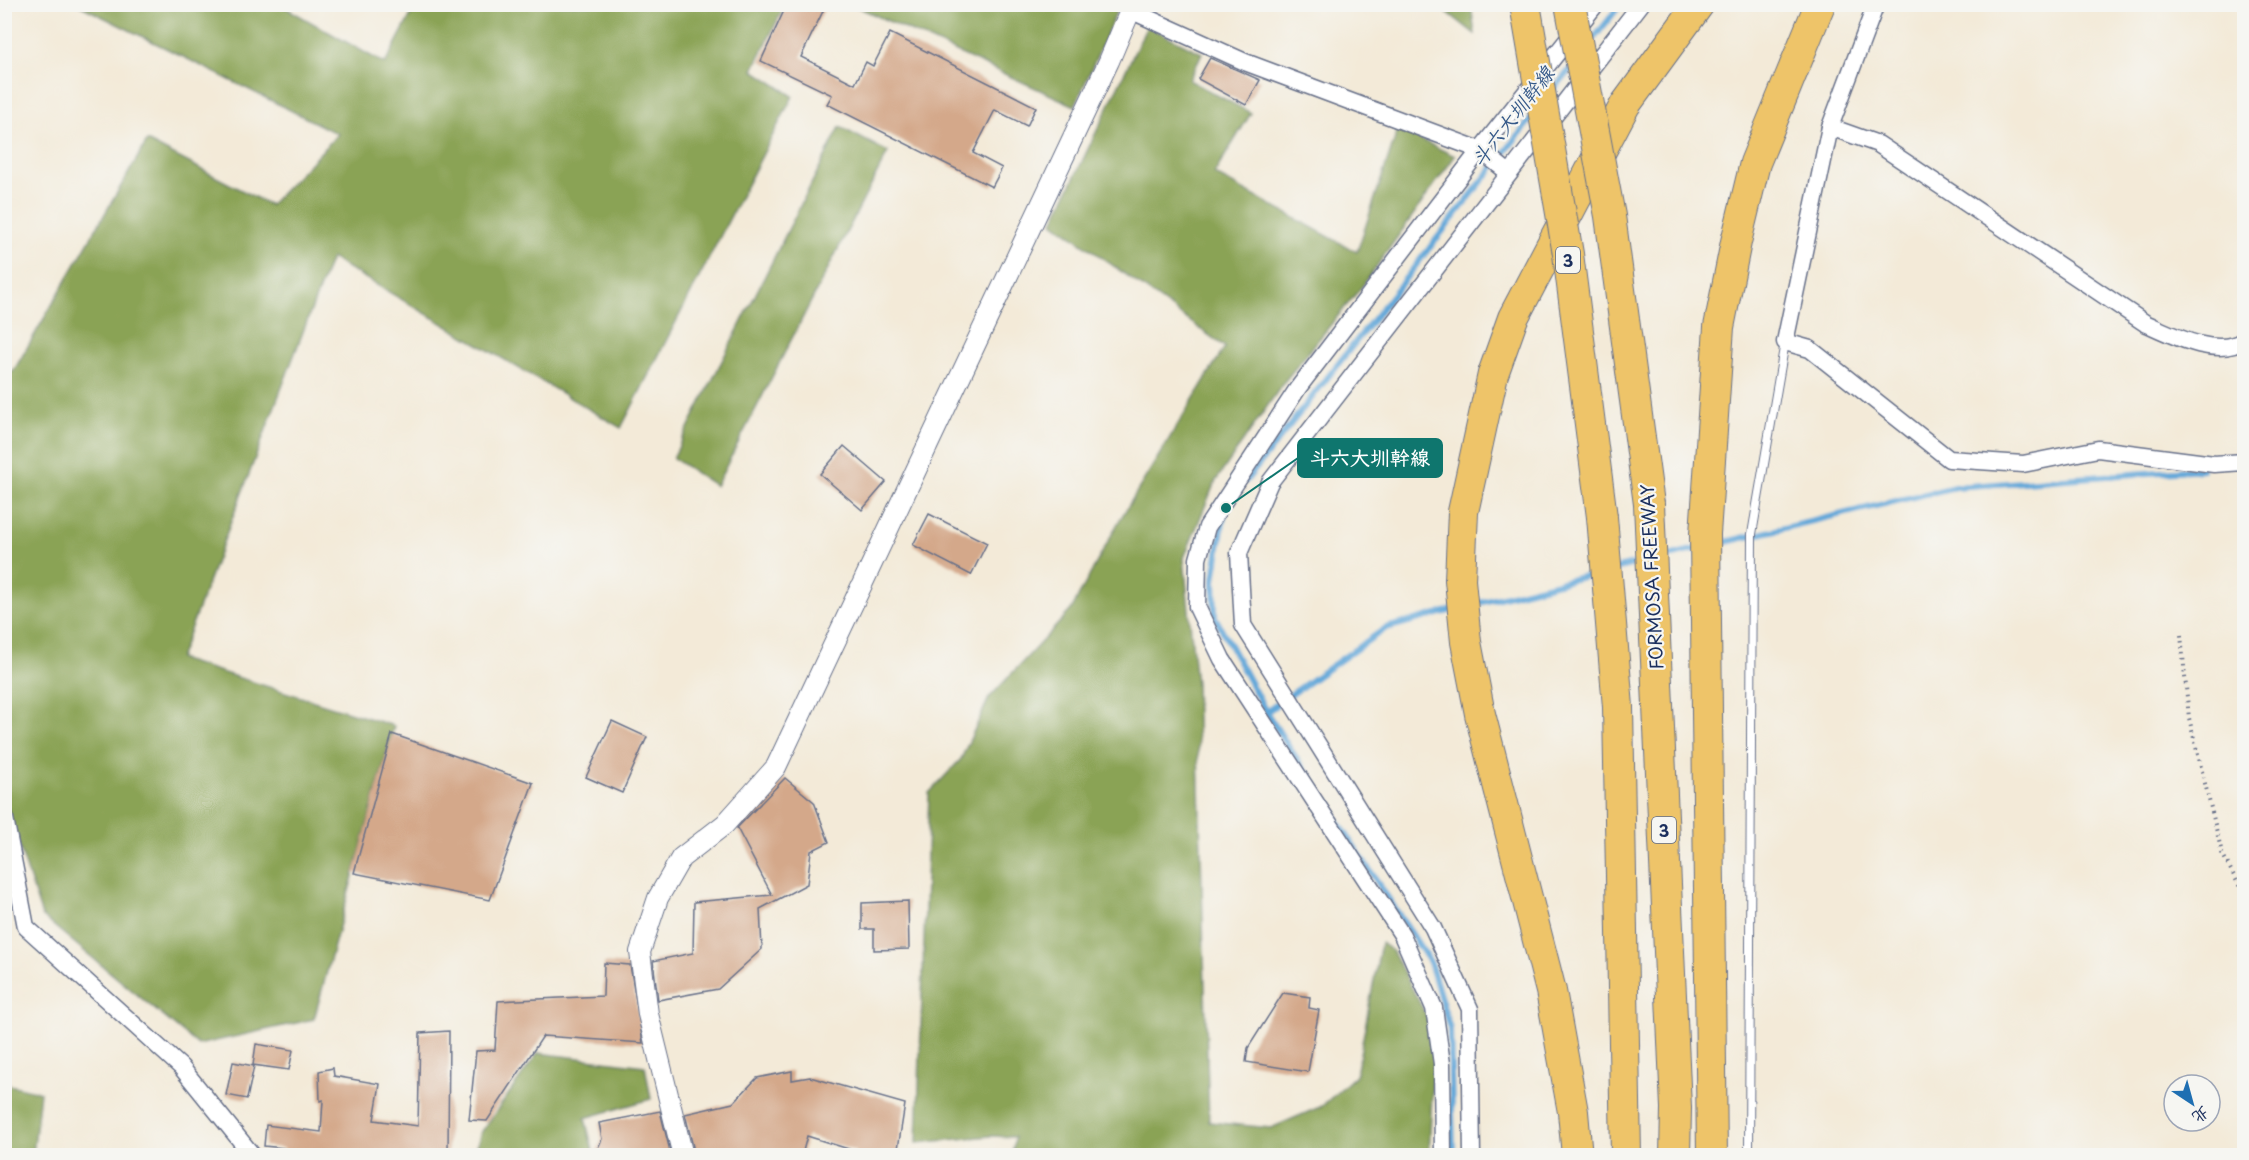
<svg xmlns="http://www.w3.org/2000/svg" width="2249" height="1160" font-family="'Playpen Sans','LXGW WenKai TC',sans-serif">
<style>
.forest{fill:#8aa355;stroke:#52695a;stroke-width:1.5}
.lines{fill:none;stroke-linecap:round;stroke-linejoin:round}
.stream{stroke:#64a8d9;stroke-width:6}
.building{fill:#d4a88a}
.service-casing{stroke:#677089;stroke-width:10}
.minor-casing{stroke:#677089;stroke-width:19}
.tertiary-casing{stroke:#677089;stroke-width:22}
.motorway-casing{stroke:#677089;stroke-width:32}
.path{stroke:#677089;stroke-width:4;stroke-dasharray:1.5 4.5;stroke-linecap:butt}
.service{stroke:#fff;stroke-width:8}
.minor{stroke:#fff;stroke-width:16}
.tertiary{stroke:#fff;stroke-width:20}
.motorway{stroke:#eec469;stroke-width:30}
.motorway-bridge-casing{stroke:#677089;stroke-width:32;stroke-linecap:butt}
.motorway-bridge{stroke:#eec469;stroke-width:30}
.labels{text-anchor:middle;dominant-baseline:central;stroke-width:4.5;stroke-linejoin:round;paint-order:stroke}
.shield{fill:#f6f6f2;stroke:#5d6b8a;stroke-width:1.5}
.shield-label{font-size:16px;font-weight:bold;fill:#1b2f5e}
.street-label{font-size:18px;fill:#1b2f5e;stroke:#f6f6f2}
.water-label{font-size:20px;font-style:italic;fill:#355989;stroke:#f6f6f2}
.leader{fill:none;stroke:#0f766e;stroke-width:2}
.callout-dot{fill:#0f766e;stroke:#f6f6f2;stroke-width:2}
.callout{fill:#0f766e;stroke:#0f766e;stroke-width:2}
.callout-label{font-size:20px;text-anchor:middle;font-weight:bold;fill:#fff}
</style>
<rect width="100%" height="100%" fill="#f6f6f2"/>
<filter id="ink" filterUnits="userSpaceOnUse"><feTurbulence type="fractalNoise" baseFrequency=".0167" numOctaves="2"/><feDisplacementMap in="SourceGraphic" scale="12" xChannelSelector="R" yChannelSelector="G"/><feConvolveMatrix kernelMatrix="1 2 1 2 8 2 1 2 1" color-interpolation-filters="sRGB"/></filter>
<filter id="wash" filterUnits="userSpaceOnUse"><feTurbulence type="fractalNoise" baseFrequency=".008" numOctaves="4" result="noise"/><feDisplacementMap in="SourceGraphic" scale="24" xChannelSelector="R" yChannelSelector="G"/><feGaussianBlur stdDeviation="1.35" result="paint"/><feColorMatrix in="noise" values="0 0 0 0 0 0 0 0 0 0 0 0 0 0 0 0 0 1.4 0 .05"/><feComposite in="paint" operator="in"/></filter>
<g filter="url(#wash)">
<rect width="100%" height="100%" fill="#f3ead8"/>
<g class="forest">
<polygon points="79,5 281,5 385,64 416,5 785,5 753,70 793,96 621,428 331,258 179,659 394,726 314,1019 198,1045 42,916 5,803 4,367 13,372 147,141 270,205 338,134"/>
<polygon points="1117,5 1119,6 1075,106 853,5"/>
<polygon points="1438,5 1471,5 1475,34"/>
<polygon points="1147,26 1202,53 1189,80 1251,113 1214,174 1357,252 1398,129 1455,156 1364,284 1284,382 1215,482 1184,558 1196,684 1209,1122 1271,1128 1322,1106 1356,1075 1381,943 1393,952 1435,1032 1429,1155 1012,1156 1015,1137 991,1136 917,1143 929,793 961,759 989,698 1071,610 1119,521 1225,347 1053,222"/>
<polygon points="840,127 888,152 716,486 673,458"/>
<polygon points="538,1053 645,1066 651,1099 585,1118 594,1155 475,1155 480,1134"/>
<polygon points="5,1084 40,1092 33,1155 5,1155"/>
</g>
<g class="lines">
<g class="stream">
<polyline points="1587,47 1621,4"/>
<polyline points="1550,94 1572,67"/>
<polyline points="1246,481 1535,114"/>
<polyline points="1225,508 1214,580 1215,617 1266,712 1430,962 1450,1029 1453,1156"/>
<polyline points="1713,545 1955,487 2202,469"/>
<polyline points="1661,558 1697,549"/>
<polyline points="1614,569 1642,562"/>
<polyline points="1471,605 1598,573"/>
<polyline points="1266,712 1386,628 1456,609"/>
</g>
</g>
<g id="blocks">
<g class="building">
<polygon points="787,4 814,4 824,9 801,57 855,84 866,62 873,66 890,33 1036,107 1027,126 995,110 973,153 1002,168 992,187 827,104 832,95 761,61"/>
<polygon points="1210,58 1260,80 1246,105 1198,79"/>
<polygon points="844,446 886,482 862,510 820,474"/>
<polygon points="929,514 987,543 971,575 913,545"/>
<polygon points="612,721 647,737 622,793 586,777"/>
<polygon points="392,734 533,783 490,900 354,873"/>
<polygon points="785,778 814,802 829,842 811,851 807,884 760,909 762,949 718,989 658,1000 653,961 693,953 694,902 772,895 737,828"/>
<polygon points="908,901 909,949 874,950 874,929 862,929 862,903"/>
<polygon points="604,963 630,965 643,1043 543,1036 487,1121 469,1120 476,1051 495,1050 498,1001 603,996"/>
<polygon points="1283,993 1310,997 1309,1008 1319,1010 1308,1072 1246,1062 1248,1048"/>
<polygon points="449,1031 448,1155 282,1155 283,1148 264,1146 266,1125 321,1132 323,1100 320,1101 319,1071 333,1068 334,1076 380,1084 374,1120 418,1126 420,1033"/>
<polygon points="256,1044 293,1050 289,1070 253,1065"/>
<polygon points="233,1062 254,1066 247,1099 226,1095"/>
<polygon points="792,1071 792,1080 810,1077 905,1104 897,1155 854,1155 855,1151 807,1136 802,1155 695,1155 685,1114 733,1103 757,1078"/>
<polygon points="660,1111 671,1155 595,1155 602,1139 599,1123"/>
</g>
</g>
</g>
<g filter="url(#ink)">
<use href="#blocks" fill-opacity="0" stroke="#677089" stroke-width="1.5"/>
<g class="lines">
<defs>
<polyline id="service" points="1749,1156 1752,534 1785,342"/>
<g id="minor">
<polyline points="1876,4 1830,127 1785,342 1810,349 1949,459 2023,464 2098,449 2214,464 2244,462"/>
<polyline points="1130,10 1245,62 1480,150 1509,173"/>
<path d="M1830 127 1878 144 2145 323C2172 335 2217 359 2244 340"/>
<polyline points="4,813 26,927 181,1067 253,1156"/>
<polyline points="1443,1156 1442,1064 1434,1008 1402,935 1222,659 1197,607 1198,559 1207,527 1298,388 1480,150 1596,4"/>
<polyline points="1472,1156 1470,1009 1433,928 1243,625 1239,553 1270,482 1641,4"/>
</g>
<polyline id="tertiary" points="683,1156 648,1014 640,952 658,898 681,858 725,824 776,767 1109,61 1133,4"/>
<g id="motorway">
<polyline points="1649,504 1676,1108 1675,1156"/>
<polyline points="1602,517 1618,707 1626,1156"/>
<polyline points="1577,1156 1573,1112 1551,991 1480,714 1466,642 1460,580 1463,512 1493,374 1513,318 1625,105 1699,4"/>
<polyline points="1712,1156 1705,534 1719,327 1736,242 1755,163 1820,4"/>
</g>
</defs>
<use href="#service" class="service-casing"/>
<use href="#minor" class="minor-casing"/>
<use href="#tertiary" class="tertiary-casing"/>
<use href="#motorway" class="motorway-casing"/>
<polyline class="path" points="2181,635 2189,718 2222,853 2244,895"/>
<use href="#service" class="service"/>
<use href="#minor" class="minor"/>
<use href="#tertiary" class="tertiary"/>
<use href="#motorway" class="motorway"/>
<defs>
<g id="motorway-bridge">
<polyline points="1525,4 1568,254 1602,517"/>
<polyline points="1570,4 1610,216 1649,504"/>
</g>
</defs>
<use href="#motorway-bridge" class="motorway-bridge-casing"/>
<use href="#motorway-bridge" class="motorway-bridge"/>
</g>
</g>
<g class="labels">
<g class="shield">
<rect x="1556" y="247" width="24" height="26" rx="4.5"/>
<rect x="1652" y="817" width="24" height="26" rx="4.5"/>
</g>
<g class="shield-label">
<text x="1568" y="260">3</text>
<text x="1664" y="830">3</text>
</g>
<g class="street-label">
<text transform="translate(1651 577) rotate(-93)">FORMOSA FREEWAY</text>
</g>
<g class="water-label">
<text transform="translate(1512 116) rotate(-52)">斗六大圳幹線</text>
</g>
</g>
<path class="leader" d="M1226 508L1298 458"/>
<circle class="callout-dot" cx="1226" cy="508" r="6"/>
<rect class="callout" x="1298" y="439" width="144" height="38" rx="6"/>
<g class="callout-label">
<text x="1370" y="465">斗六大圳幹線</text>
</g>
<rect width="2249" height="1160" fill="none" stroke="#f6f6f2" stroke-width="24"/>
<g transform="translate(2192 1103) rotate(144)"><circle r="28" fill="#f6f6f2" stroke="#9ea6b7" stroke-width="1.5"/>
<path d="M0-4.5L10 22L0 15L-10 22Z" fill="#1f6fb2"/>
<text y="-9" font-size="16" font-weight="bold" text-anchor="middle" fill="#1b2f5e">北</text>
</g>
</svg>
